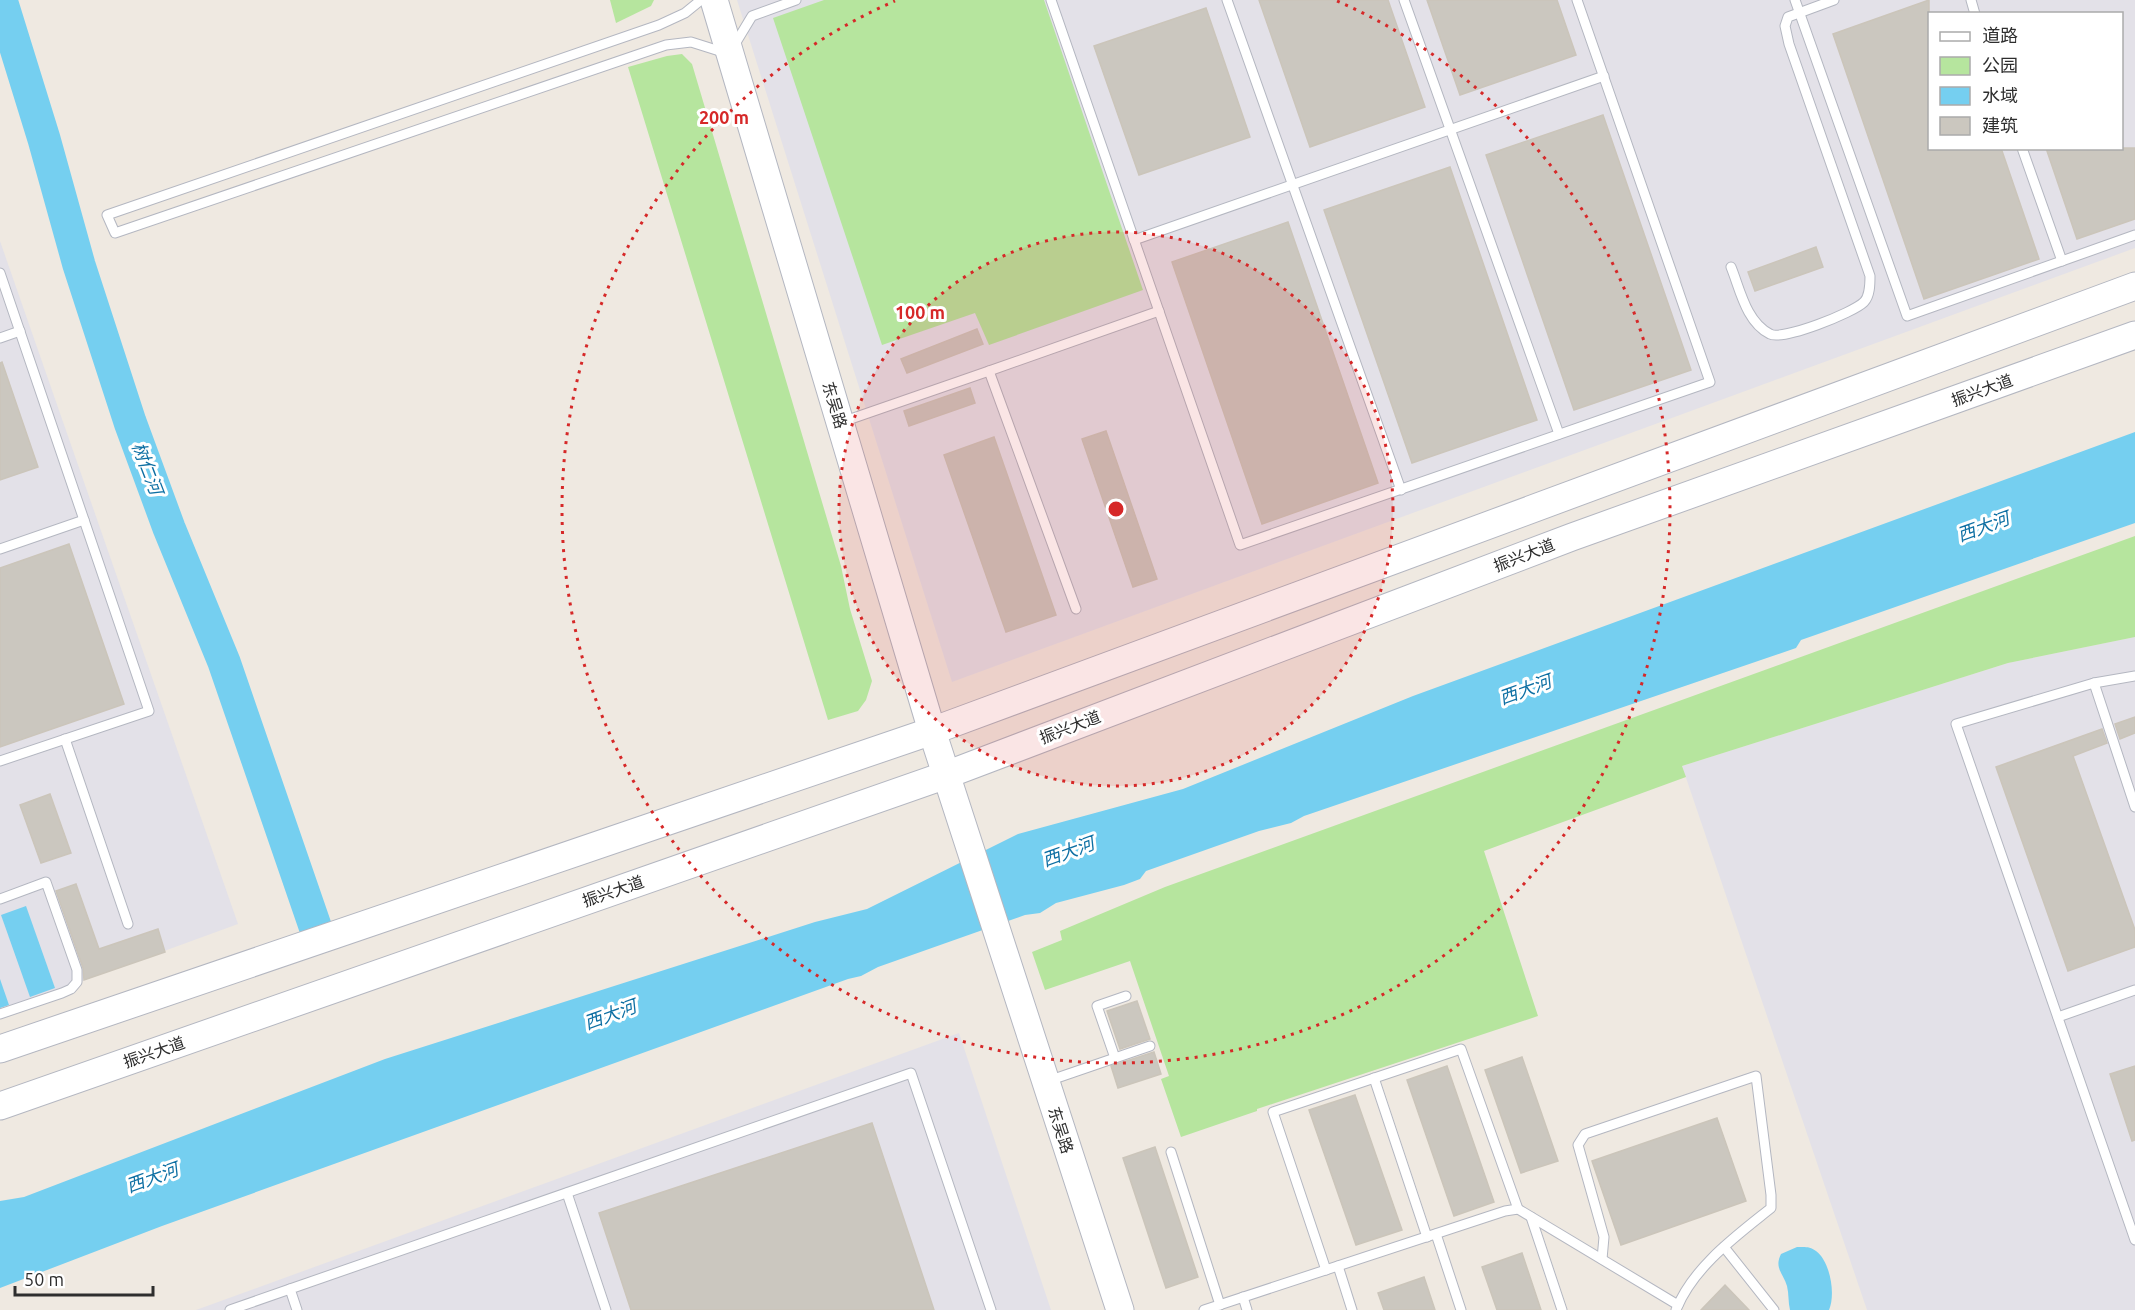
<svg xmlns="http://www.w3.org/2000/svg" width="2135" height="1310" font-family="Ubuntu,'Noto Sans SC',sans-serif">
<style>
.industrial{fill:#e3e1e8;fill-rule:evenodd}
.green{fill:#b6e59e}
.water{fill:#75cff0}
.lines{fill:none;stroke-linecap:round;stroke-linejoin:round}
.river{stroke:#75cff0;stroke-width:33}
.building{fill:#cbc7bf;stroke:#cbc5ba;stroke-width:1.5}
.lane-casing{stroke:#b4b7c1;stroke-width:11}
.secondary-casing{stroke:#b4b7c1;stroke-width:29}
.lane{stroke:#fff;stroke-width:9}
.secondary{stroke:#fff;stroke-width:27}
.ring{fill:none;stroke:#d62828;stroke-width:3;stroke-dasharray:3 6}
.labels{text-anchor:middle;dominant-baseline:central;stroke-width:6;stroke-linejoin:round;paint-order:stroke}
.street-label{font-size:16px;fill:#2e2e2e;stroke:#fff}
.water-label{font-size:18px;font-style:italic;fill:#0d6fa3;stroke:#fff}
.centre{fill:#d62828;stroke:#fff;stroke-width:3}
.ring-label{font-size:18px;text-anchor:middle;font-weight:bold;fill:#d62828;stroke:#fff;stroke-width:6;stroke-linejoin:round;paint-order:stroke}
</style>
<rect width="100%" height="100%" fill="#efe9e1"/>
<g class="industrial">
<path d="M737 0H2135V248L952 682ZM1930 14H2122V148H1930Z"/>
<polygon points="0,241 238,924 0,1011"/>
<polygon points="2135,637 2135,1310 1867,1310 1682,766 2008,663"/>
<polygon points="959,1033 1051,1310 196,1310"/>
</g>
<g class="green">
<polygon points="610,0 654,0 651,6 616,23"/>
<polygon points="824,0 1044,0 1143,290 989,345 975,313 882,345 773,18"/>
<polygon points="682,54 692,64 841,566 850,609 872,681 866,700 858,711 828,720 628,67 667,56"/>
<polygon points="2135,536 2135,637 2008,663 1682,766 1686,777 1484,851 1538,1016 1257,1109 1257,1111 1181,1137 1161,1079 1169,1076 1130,961 1045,990 1032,952 1062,940 1060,931 1165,887"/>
</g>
<g class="water">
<polygon points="2135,432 2135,523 1801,640 1796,648 1304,816 1291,823 1259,831 1146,871 1140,879 1124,885 1056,903 1040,913 1025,915 878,967 861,976 848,979 162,1226 0,1288 0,1201 24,1197 385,1059 815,922 867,909 1018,834 1183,789 1413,696"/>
<polygon points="26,906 55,988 30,997 1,915"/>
<polygon points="0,979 9,1005 0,1008"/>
<path d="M1797 1247C1804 1247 1810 1246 1816 1251 1830 1261 1836 1294 1829 1310H1790C1788 1302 1789 1294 1787 1286 1783 1273 1774 1268 1781 1254Z"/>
</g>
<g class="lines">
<polyline class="river" points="1,0 44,139 79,265 130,422 169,528 224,662 316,929"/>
</g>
<g class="building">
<polygon points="1259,0 1388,0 1425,107 1310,147"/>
<polygon points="1427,0 1557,0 1576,55 1460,95"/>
<polygon points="1929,0 1929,148 2001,148 2039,259 1924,299 1833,34"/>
<polygon points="1206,8 1250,137 1139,175 1094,46"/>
<polygon points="1603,115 1691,370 1574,410 1486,155"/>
<polygon points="2046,148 2135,148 2135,219 2077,239"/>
<polygon points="1450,167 1537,420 1412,463 1324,210"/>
<polygon points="1288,222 1378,483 1262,524 1172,262"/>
<polygon points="1816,247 1823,267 1755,291 1748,272"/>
<polygon points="977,329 983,344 907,373 901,359"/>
<polygon points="2,362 38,467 0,480 0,363"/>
<polygon points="970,388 975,403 909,426 904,411"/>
<polygon points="1106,431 1157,579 1133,587 1082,439"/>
<polygon points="994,437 1056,615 1006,632 944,455"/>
<polygon points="69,544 124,704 0,747 0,568"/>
<polygon points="2135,717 2135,733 2120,739 2115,724"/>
<polygon points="2102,729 2107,743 2073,756 2135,930 2135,947 2068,971 1996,767"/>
<polygon points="50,794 71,853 41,863 20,805"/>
<polygon points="76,884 99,949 158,929 165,952 84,980 83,968 56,891"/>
<polygon points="1137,1001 1150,1039 1120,1049 1107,1011"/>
<polygon points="1154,1052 1161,1074 1118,1088 1111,1066"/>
<polygon points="1522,1057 1558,1161 1521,1173 1485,1070"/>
<polygon points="1447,1066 1494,1202 1454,1216 1407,1080"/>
<polygon points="2135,1066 2135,1140 2132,1141 2110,1074"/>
<polygon points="1355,1095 1402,1230 1356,1245 1309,1110"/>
<polygon points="1717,1118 1746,1201 1621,1245 1592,1161"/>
<polygon points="872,1123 934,1310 631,1310 599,1213"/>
<polygon points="1155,1147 1198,1277 1166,1288 1123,1158"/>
<polygon points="1522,1253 1541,1310 1497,1310 1482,1267"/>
<polygon points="1424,1277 1435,1310 1384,1310 1378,1293"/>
<polygon points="1725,1285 1749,1310 1701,1310"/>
</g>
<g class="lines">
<defs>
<g id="lane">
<polyline points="701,0 685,13 659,25 107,215 115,233 666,45 691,42 729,54 752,16 796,0"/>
<polyline points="1051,0 1240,545 1710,382 1577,0"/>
<polyline points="1227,0 1401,490"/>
<polyline points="1404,0 1559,434"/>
<polyline points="1795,0 1907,316 2135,235"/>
<polyline points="1971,0 1975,14"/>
<polyline points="2022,148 2062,261"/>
<polyline points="1134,240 1604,76"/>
<path d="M1731 267C1740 289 1746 322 1770 334 1782 341 1853 313 1864 302 1870 296 1870 284 1870 276L1789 44 1785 26 1788 17 1834 0"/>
<polyline points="0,273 149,711 0,761"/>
<polyline points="0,338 20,331"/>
<polyline points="842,422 989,371"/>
<polyline points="0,549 84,520"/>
<polyline points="1076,609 989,371 1159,311"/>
<polyline points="2135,676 2094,683 1956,724 2135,1240"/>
<polyline points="2094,683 2135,807"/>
<polyline points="65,739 128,924"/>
<polyline points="0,899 46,882 77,970 77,982 71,989 62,993 0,1014"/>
<polyline points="2058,1017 2135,990"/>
<polyline points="1115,1058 1097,1006 1126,996"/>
<polyline points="1374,1078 1427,1237"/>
<polyline points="1048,1081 1150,1046"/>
<polyline points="1171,1152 1220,1305"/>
<polyline points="567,1193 606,1310"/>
<polyline points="1531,1217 1562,1310"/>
<polyline points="1436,1234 1461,1310"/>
<polyline points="1724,1247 1774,1310"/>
<path d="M1602 1259 1604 1237 1578 1145 1585 1134 1756 1076 1771 1195V1208C1736 1236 1693 1267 1676 1310"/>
<polyline points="1338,1266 1352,1310"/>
<polyline points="1326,1270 1273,1112 1461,1049 1518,1209"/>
<polyline points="1243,1297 1247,1310"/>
<polyline points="230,1310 290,1289"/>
<polyline points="297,1310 290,1289 911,1073 991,1310"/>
<polyline points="1204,1310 1505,1211 1518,1209 1678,1305"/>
</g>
<g id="secondary">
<polyline points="714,0 932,731 1120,1310"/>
<polyline points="0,1049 932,731 2135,286"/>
<polyline points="0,1106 946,775 1572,537 2135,335"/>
</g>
</defs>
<use href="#lane" class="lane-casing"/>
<use href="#secondary" class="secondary-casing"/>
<use href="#lane" class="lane"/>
<use href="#secondary" class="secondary"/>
</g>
<circle cx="1116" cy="509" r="277" fill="#d62828" fill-opacity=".12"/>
<g class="ring">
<circle cx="1116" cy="509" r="277"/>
<path d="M1337 1A554 554 0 1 1 895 1"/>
</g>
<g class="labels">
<g class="street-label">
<text transform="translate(1982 390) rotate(-20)">振兴大道</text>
<text transform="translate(835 405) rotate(73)">东吴路</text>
<text transform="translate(1524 555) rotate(-21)">振兴大道</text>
<text transform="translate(1070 727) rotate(-21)">振兴大道</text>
<text transform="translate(613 891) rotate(-19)">振兴大道</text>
<text transform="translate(154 1052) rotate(-19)">振兴大道</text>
<text transform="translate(1061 1130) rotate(72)">东吴路</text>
</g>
<g class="water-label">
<text transform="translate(148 468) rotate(69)">树仁河</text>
<text transform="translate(1983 526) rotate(-20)">西大河</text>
<text transform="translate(1525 689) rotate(-20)">西大河</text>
<text transform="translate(1068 851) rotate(-20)">西大河</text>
<text transform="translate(610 1014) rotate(-20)">西大河</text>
<text transform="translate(152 1177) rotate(-20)">西大河</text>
</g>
</g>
<circle cx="1116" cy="509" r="9" class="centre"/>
<g class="ring-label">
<text x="724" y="124">200 m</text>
<text x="920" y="319">100 m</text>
</g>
<rect x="1928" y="12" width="195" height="138" fill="#ffffff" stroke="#ababab" stroke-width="1.5"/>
<rect x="1940" y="32" width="30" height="9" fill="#ffffff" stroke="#ababab" stroke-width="1.5"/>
<text x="1982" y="42" font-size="18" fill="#2e2e2e">道路</text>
<rect x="1940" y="57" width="30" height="18" fill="#b6e59e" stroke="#ababab" stroke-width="1.5"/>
<text x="1982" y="72" font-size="18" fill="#2e2e2e">公园</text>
<rect x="1940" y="87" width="30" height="18" fill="#75cff0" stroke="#ababab" stroke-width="1.5"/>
<text x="1982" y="102" font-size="18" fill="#2e2e2e">水域</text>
<rect x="1940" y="117" width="30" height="18" fill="#cbc7bf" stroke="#ababab" stroke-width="1.5"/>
<text x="1982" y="132" font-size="18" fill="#2e2e2e">建筑</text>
<path d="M15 1286v9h138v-9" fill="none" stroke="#2e2e2e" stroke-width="3"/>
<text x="24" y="1286" font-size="18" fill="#2e2e2e" stroke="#ffffff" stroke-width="4.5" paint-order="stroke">50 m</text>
</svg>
